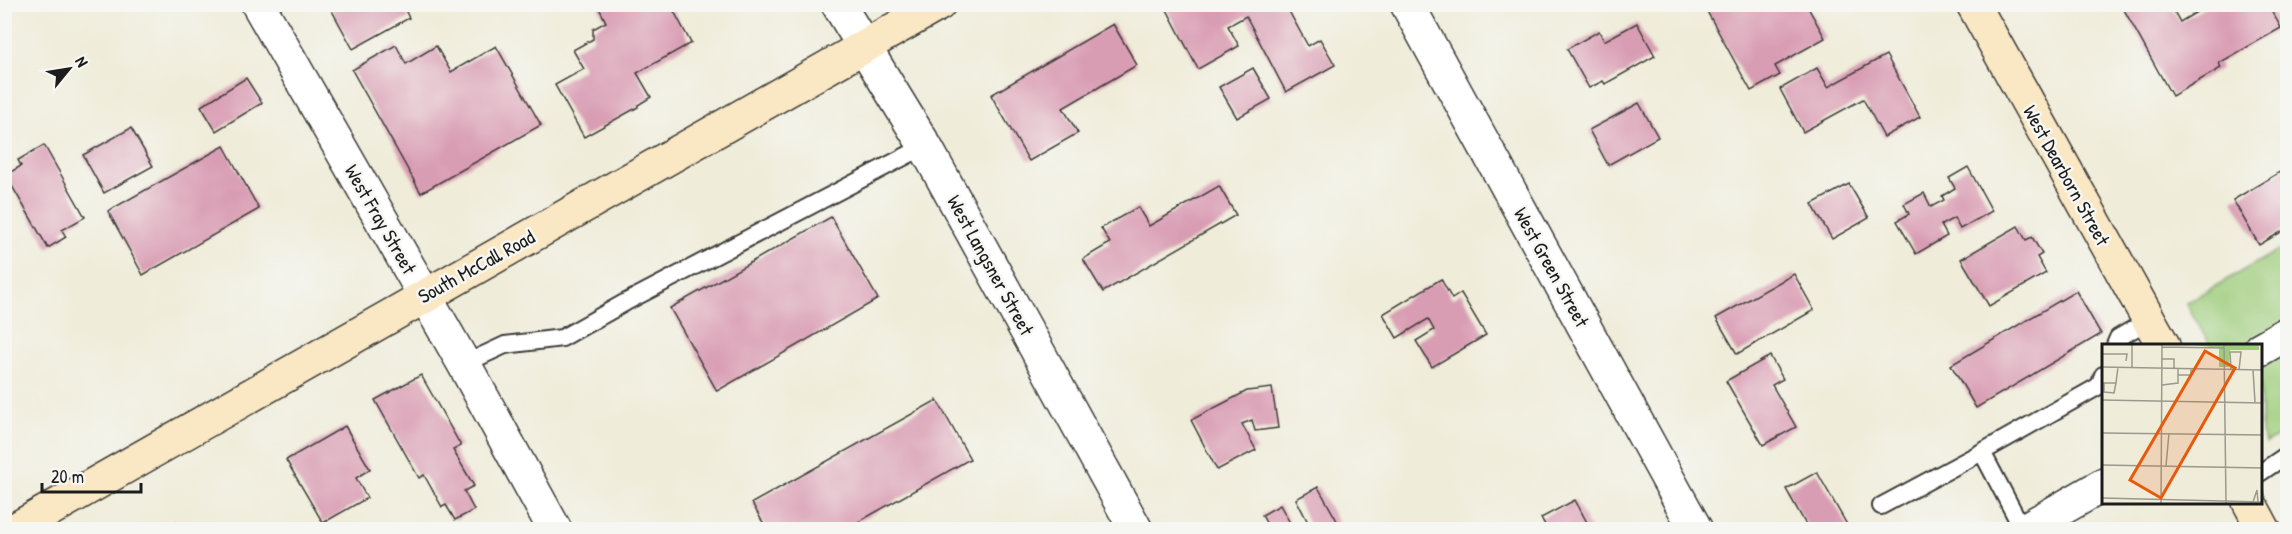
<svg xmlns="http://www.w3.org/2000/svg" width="2292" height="534" font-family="'Patrick Hand',sans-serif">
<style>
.green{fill:#9dcc7a;stroke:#5c744b;stroke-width:1.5}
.building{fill:#d99db3}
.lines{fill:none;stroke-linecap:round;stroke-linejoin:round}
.lane-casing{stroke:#3c3b38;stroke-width:20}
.street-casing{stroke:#3c3b38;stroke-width:36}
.secondary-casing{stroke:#3c3b38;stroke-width:36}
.lane{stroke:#fff;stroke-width:16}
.street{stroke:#fff;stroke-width:33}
.secondary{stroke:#fae7c3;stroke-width:33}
.labels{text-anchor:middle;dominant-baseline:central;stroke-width:5;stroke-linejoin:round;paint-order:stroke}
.street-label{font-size:20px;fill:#1c1c1c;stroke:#f6f6f2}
.inset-road{fill:none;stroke:#9b998d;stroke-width:1.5}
.view{fill:#e8590c;fill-opacity:0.15;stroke:#e8590c;stroke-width:3}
.inset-edge{fill:none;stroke:#1c1c1c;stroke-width:3}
</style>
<rect width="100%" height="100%" fill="#f6f6f2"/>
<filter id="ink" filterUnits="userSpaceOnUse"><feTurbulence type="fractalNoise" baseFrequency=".0167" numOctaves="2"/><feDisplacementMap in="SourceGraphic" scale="12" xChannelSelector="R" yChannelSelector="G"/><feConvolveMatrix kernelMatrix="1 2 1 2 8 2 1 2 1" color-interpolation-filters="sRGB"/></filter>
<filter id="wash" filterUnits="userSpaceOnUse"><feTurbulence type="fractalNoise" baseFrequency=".008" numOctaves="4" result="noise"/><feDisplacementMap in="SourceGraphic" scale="24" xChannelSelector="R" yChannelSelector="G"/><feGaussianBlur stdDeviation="1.35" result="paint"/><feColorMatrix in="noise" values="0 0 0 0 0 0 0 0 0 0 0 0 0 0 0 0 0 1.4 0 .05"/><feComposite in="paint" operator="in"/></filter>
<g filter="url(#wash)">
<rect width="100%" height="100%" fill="#efecd9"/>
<polygon class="green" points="2287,245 2287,431 2266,443 2261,434 2260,345 2210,345 2186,303"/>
<g id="blocks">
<g class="building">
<polygon points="338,4 402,4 409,18 353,49 331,9"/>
<polygon points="597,4 670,4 691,43 637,73 651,97 638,105 638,107 584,137 555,85 584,69 573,50 593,39 593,29 606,22"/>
<polygon points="1164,4 1285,4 1308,46 1320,39 1335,65 1286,92 1246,16 1228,26 1239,46 1198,69"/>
<polygon points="1703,4 1806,4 1825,38 1775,66 1780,75 1751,91"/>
<polygon points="2126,4 2170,4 2180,22 2210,4 2268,4 2281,28 2219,63 2221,68 2172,96 2122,6"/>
<polygon points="1637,23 1655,56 1605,84 1603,81 1589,88 1567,49 1599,31 1604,41"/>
<polygon points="1113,24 1137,65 1063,108 1078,133 1029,161 991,95"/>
<polygon points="396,45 406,64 436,46 451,72 496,46 541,125 421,193 352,70"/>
<polygon points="1886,55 1920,117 1884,137 1863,99 1803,132 1780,89 1817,68 1828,87"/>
<polygon points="1253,68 1271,99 1237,118 1219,87"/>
<polygon points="246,78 262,103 216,131 201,106"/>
<polygon points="1639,103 1658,137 1608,165 1589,130"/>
<polygon points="131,128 153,166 104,193 83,155"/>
<polygon points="44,145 85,217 62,230 66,237 48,248 12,186 4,190 4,176 21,166 18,160"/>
<polygon points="224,146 259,209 143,275 108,211"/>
<polygon points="1968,167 1992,211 1960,229 1954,218 1941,225 1947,236 1916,254 1897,221 1909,214 1904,204 1924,193 1931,207 1944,200 1942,196 1955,188 1949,178"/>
<polygon points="2288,167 2288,228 2259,245 2233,200"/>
<polygon points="1849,184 1869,218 1832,239 1812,204"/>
<polygon points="1219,186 1236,215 1103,292 1083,259 1110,243 1101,228 1138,207 1149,226"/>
<polygon points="831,217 878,299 717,391 670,308"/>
<polygon points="2018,226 2026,240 2032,237 2042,254 2037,257 2046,273 1989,306 1961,259"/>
<polygon points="1794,274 1814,310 1737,354 1716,318"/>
<polygon points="1441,279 1452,299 1461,293 1486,335 1432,367 1416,341 1434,330 1428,319 1397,338 1383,314"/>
<polygon points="2076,291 2101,334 1976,408 1951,365"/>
<polygon points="1770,356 1783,379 1772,385 1796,427 1763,445 1726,381"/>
<polygon points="421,375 461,446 453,450 474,486 464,491 474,510 455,520 446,505 442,507 424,475 419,478 375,400"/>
<polygon points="1272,388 1278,428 1255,431 1252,420 1242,424 1256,450 1217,470 1191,420 1247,391"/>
<polygon points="937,400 970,459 844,530 767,530 752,503"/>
<polygon points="345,426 370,469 356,478 367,498 323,523 286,460"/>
<polygon points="1817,472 1850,530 1809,530 1786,489"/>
<polygon points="1318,487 1340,526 1333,530 1312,530 1296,499"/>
<polygon points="1575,500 1591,530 1548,530 1541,518"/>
<polygon points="1280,505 1294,530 1270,530 1262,515"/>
<polygon points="176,522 180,530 163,530"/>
</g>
</g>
</g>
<g filter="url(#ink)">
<use href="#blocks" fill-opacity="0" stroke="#3c3b38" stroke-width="1.5"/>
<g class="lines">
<defs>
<g id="lane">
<polyline points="2115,345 2118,338 2149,320"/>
<polyline points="464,364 505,345 562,338 626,302 925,146"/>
<polyline points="1982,452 2099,386 2103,375"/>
<polyline points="2260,473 2288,454"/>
<polyline points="1881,506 1982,452 2023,530"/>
</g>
<g id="street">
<polyline points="258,4 464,364 555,530"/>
<polyline points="838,4 925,146 1136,530"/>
<polyline points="1407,4 1696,530"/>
<polyline points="2260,349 2288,333"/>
<polyline points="2024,530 2103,485"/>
</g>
<g id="secondary">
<polyline points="1973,4 2163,345"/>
<polyline points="2249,502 2264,530"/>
<polyline points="14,530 939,4"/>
</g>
</defs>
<use href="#lane" class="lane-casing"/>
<use href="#street" class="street-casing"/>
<use href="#secondary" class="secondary-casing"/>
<use href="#lane" class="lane"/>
<use href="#street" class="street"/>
<use href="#secondary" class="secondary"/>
</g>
</g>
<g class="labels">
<g class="street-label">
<text transform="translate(2067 175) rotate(61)">West Dearborn Street</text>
<text transform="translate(381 219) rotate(60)">West Fray Street</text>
<text transform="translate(991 265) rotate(61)">West Langsner Street</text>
<text transform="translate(476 266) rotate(-29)">South McCall Road</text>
<text transform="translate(1552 267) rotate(61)">West Green Street</text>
</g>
</g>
<g transform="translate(2102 344)">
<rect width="160" height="160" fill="#efecd9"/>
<path d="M83 0H157V6H128L127 23H117V4Z" fill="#9dcc7a"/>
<path class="inset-road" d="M122 0 124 159M60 3 122 4M0 10H25L24 17M60 15H72V24M0 23 161 26M30 24V0M129 26 128 8H139L137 26M151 26 153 58M76 31H89V25M0 39H14L16 23M2 39V48L12 49 14 39M60 41 76 39V25M0 56 161 59M0 89 161 91M0 121 161 124M64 122 67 89M0 154 161 158M151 158 155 146 156 158M59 160 60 0"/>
<path class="view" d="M103 7 133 24 59 154 28 136Z"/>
<rect width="160" height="160" class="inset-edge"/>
</g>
<rect width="2292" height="534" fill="none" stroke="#f6f6f2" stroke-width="24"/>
<g transform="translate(69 69) rotate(60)" stroke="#f6f6f2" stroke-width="4.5" paint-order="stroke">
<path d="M0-4.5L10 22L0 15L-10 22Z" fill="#1c1c1c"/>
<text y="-9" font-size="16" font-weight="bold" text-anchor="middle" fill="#1c1c1c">N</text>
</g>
<path d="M42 483v9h99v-9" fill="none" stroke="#1c1c1c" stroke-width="3"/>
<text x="51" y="483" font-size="18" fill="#1c1c1c" stroke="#f6f6f2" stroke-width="4.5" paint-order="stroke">20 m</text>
</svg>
